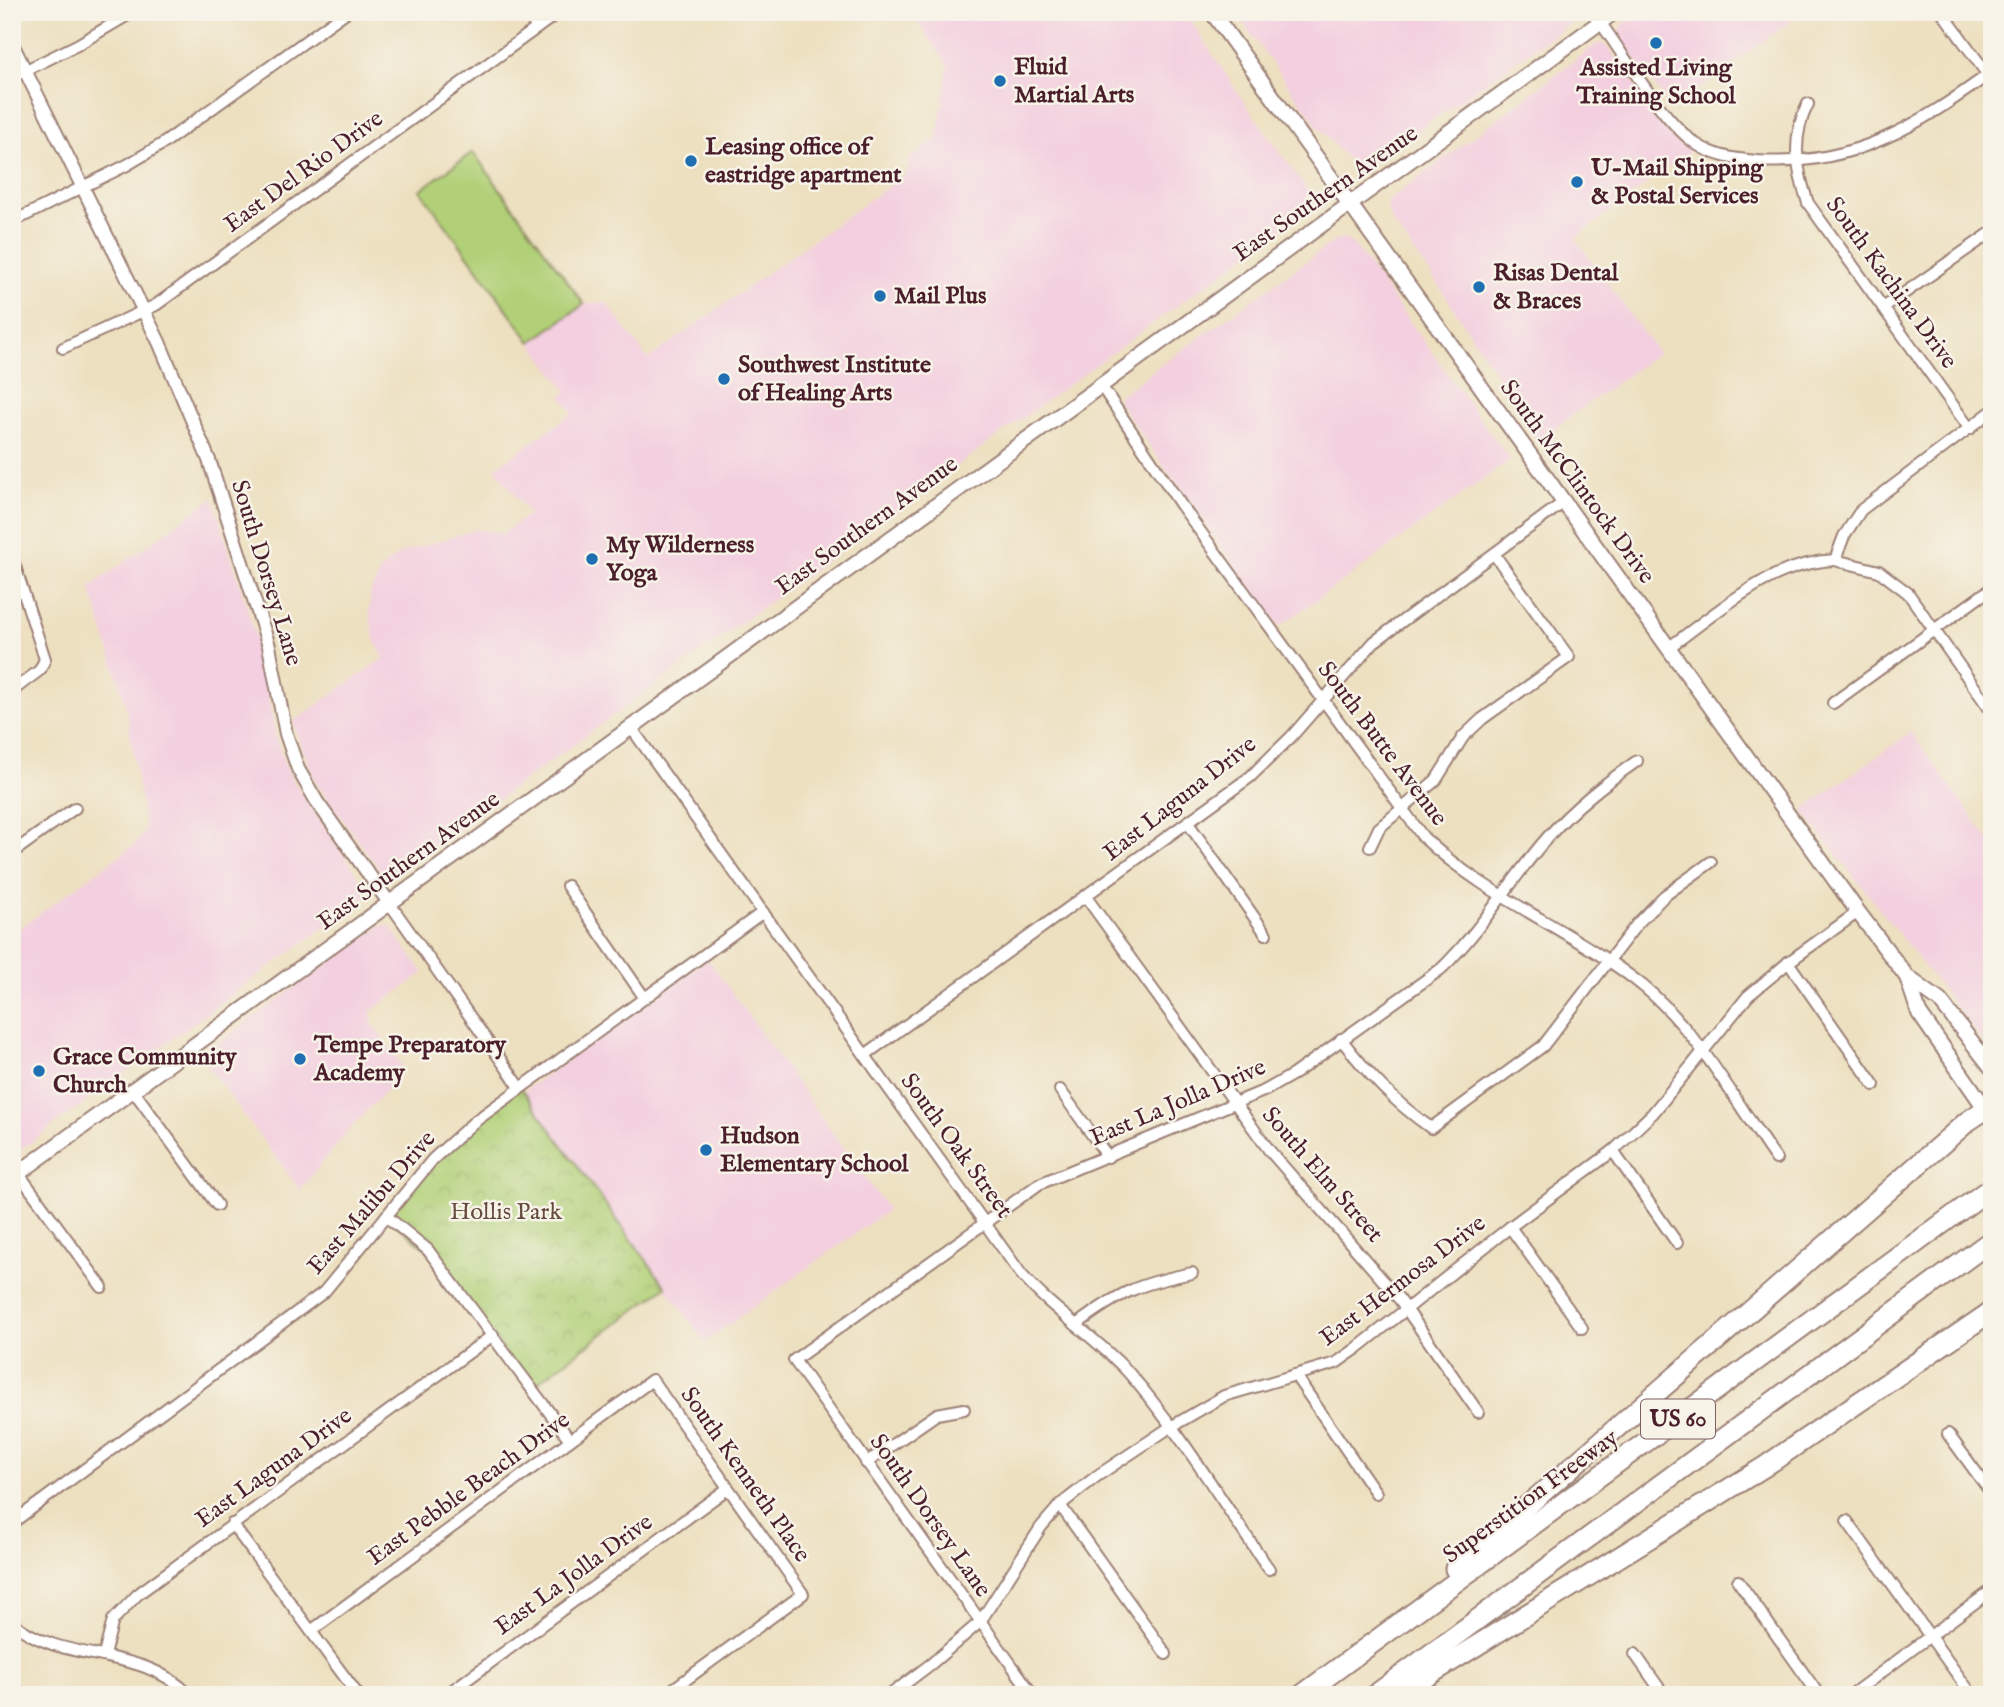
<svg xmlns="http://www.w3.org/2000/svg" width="2004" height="1707" font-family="'IM FELL English',serif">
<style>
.built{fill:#f3cfdf}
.grass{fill:#b1d077;stroke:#7e7851;stroke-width:2}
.park{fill:url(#park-crowns);stroke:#7e7851;stroke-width:2}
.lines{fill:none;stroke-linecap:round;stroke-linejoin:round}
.minor-casing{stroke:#9c8076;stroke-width:14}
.tertiary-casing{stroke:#9c8076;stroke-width:16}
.secondary-casing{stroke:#9c8076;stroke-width:18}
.motorway-casing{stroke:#9c8076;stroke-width:23}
.minor{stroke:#fff;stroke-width:10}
.tertiary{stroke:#fff;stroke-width:12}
.secondary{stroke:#fff;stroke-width:14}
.motorway{stroke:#fff;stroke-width:19}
.poi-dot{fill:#1f6fb2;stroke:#f7f3e8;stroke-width:2.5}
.labels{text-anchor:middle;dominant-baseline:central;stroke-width:5;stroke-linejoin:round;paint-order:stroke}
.shield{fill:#f7f3e8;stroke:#7e5f64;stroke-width:2}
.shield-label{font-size:23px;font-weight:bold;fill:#4a1f2b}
.poi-label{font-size:24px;font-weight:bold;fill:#4a1f2b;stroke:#f7f3e8;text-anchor:start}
.street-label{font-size:24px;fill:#4a1f2b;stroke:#f7f3e8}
.park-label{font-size:24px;fill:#644b3e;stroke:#f7f3e8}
</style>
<defs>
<pattern id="park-crowns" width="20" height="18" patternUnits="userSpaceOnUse" patternTransform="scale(1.75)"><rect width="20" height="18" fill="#b1d077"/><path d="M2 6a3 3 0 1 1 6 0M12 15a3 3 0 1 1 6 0" fill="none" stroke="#9ab267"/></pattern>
</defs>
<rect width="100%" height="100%" fill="#f7f3e8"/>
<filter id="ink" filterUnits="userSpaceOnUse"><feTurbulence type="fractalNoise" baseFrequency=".0143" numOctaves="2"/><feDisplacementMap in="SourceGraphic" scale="14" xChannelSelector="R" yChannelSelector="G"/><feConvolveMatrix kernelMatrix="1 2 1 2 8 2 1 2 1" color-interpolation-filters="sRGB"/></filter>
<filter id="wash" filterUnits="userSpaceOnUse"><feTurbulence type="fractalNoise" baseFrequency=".00686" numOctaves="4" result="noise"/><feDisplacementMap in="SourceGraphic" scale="28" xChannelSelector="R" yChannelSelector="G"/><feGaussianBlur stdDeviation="1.57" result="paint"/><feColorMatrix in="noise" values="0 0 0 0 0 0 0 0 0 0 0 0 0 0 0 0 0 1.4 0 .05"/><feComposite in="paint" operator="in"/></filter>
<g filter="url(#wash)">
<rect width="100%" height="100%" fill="#ede0c0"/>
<g class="built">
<polygon points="911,12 1185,12 1248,108 1309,192 1312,203 1309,210 401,870 388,875 382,873 314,780 293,722 384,658 374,639 369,610 371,591 381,569 400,553 477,529 502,534 529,514 495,468 573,413 561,396 567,391 531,342 584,304 606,302 648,359 907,173 909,159 937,139 948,65"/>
<polygon points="1235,12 1582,12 1583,14 1359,172 1319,128"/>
<polygon points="1639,12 1803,12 1672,109 1619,38 1620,27"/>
<polygon points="1602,43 1607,46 1664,125 1692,150 1575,238 1658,353 1538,440 1442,290 1391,220 1387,207 1388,201 1595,45"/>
<polygon points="1343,238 1355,246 1510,460 1279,627 1119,403 1118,396 1336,240"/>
<polygon points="213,498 258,643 276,738 283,760 293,781 366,887 366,893 363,899 12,1156 12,934 135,844 145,830 125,702 90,587"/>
<polygon points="1911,732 1989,840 1992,838 1992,1053 1802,810"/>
<polygon points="389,925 424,973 371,1011 372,1023 400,1062 402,1073 348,1131 300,1190 200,1056 380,926"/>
<polygon points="708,959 888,1210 705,1342 524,1091"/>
</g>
<polygon class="grass" points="473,152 584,304 531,342 420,190"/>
<polygon class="park" points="520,1087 666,1287 531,1387 428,1250 386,1216 433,1159"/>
</g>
<g filter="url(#ink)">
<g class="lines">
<defs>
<g id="minor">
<polyline points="526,12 537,28"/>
<polyline points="1942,12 1990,78"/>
<path d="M1600 22C1626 58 1662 120 1696 144 1716 157 1735 159 1757 161 1854 167 1917 126 1992 72"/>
<polyline points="12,77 77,45 133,12"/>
<path d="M1808 104C1791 137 1796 168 1808 203L1970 429"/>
<polyline points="12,222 127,165 164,143 346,12"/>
<polyline points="1883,308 1992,232"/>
<polyline points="63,348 156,305 559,12"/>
<path d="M1100 384 1181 505 1423 837C1488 899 1574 930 1643 986 1698 1031 1735 1101 1776 1159"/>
<polyline points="12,557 45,659 40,670 12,691"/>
<polyline points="1835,560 1879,571 1908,593 1992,712"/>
<path d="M1668 648C1720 611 1768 563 1835 560L1844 536 1861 510 1992 411"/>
<polyline points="1833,703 1992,588"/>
<path d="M630 726 1021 1274C1053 1311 1095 1336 1128 1372 1181 1432 1223 1504 1269 1569"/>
<polyline points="1188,823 1266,934"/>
<polyline points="1370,847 1379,828 1436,780 1463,737 1482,719 1569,657 1494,554"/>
<polyline points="12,853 75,808"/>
<polyline points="567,886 644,997"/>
<polyline points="1086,897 1269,1150 1400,1300 1478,1412"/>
<polyline points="390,904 520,1087"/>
<polyline points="1788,962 1874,1085"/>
<path d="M1341 1039C1368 1074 1394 1102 1431 1128L1543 1046 1637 924 1664 896 1711 862"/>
<polyline points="865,1055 1250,777 1291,737 1374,642 1564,502"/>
<polyline points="133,1090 217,1205"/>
<polyline points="1060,1090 1108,1157"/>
<polyline points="1613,1151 1677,1243"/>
<polyline points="19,1174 102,1287"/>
<polyline points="386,1216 428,1250 570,1440"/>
<polyline points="1510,1227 1582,1328"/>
<path d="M1076 1325C1120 1292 1138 1284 1192 1273"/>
<polyline points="1295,1375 1376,1493"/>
<polyline points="1948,1434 1992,1494"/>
<polyline points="866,1463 937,1414 964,1409"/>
<polyline points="1060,1505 1166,1654"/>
<polyline points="1847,1521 1972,1695"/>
<polyline points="12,1523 324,1292 433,1159 474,1122 763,912"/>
<polyline points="232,1524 358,1695"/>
<polyline points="1738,1581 1819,1695"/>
<path d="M12 1622C63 1666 141 1644 189 1695"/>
<polyline points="311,1631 652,1380 803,1594 665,1695"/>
<polyline points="1635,1654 1664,1695"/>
<polyline points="104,1655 113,1620 138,1594 493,1335"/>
<polyline points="446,1695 727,1489"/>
<polyline points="890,1695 931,1664 980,1622 1041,1527 1060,1505 1097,1476 1169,1428 1224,1396 1336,1363 1356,1349 1510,1227 1613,1151 1653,1113 1748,996 1790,961 1858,912"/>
<path d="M1033 1695 794 1360 1039 1184 1266 1090 1294 1074 1441 969C1482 930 1510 880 1547 838 1574 807 1604 784 1637 761"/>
<polyline points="1851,1695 1992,1590"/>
</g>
<polyline id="tertiary" points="12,44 159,342 209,460 269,646 286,734 298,769 317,802 390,904"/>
<g id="secondary">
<polyline points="1212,12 1858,912 1907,977 1940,1001 1992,1068"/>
<polyline points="1907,977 1919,1013 1992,1118"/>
<polyline points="12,1178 1614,12"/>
</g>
<g id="motorway">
<polyline points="1455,1569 1968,1121 1992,1105"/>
<polyline points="1302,1695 1992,1187"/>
<polyline points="1375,1695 1992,1240"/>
<polyline points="1397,1695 1764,1467 1992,1311"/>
</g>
</defs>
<use href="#minor" class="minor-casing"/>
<use href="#tertiary" class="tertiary-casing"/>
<use href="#secondary" class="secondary-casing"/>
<use href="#motorway" class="motorway-casing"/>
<use href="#minor" class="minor"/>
<use href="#tertiary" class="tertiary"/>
<use href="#secondary" class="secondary"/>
<use href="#motorway" class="motorway"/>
</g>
</g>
<g class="poi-dot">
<circle cx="1656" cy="43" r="7"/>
<circle cx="1000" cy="81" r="7"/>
<circle cx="691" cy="161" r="7"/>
<circle cx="1577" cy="182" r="7"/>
<circle cx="1479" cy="287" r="7"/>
<circle cx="880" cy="296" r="7"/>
<circle cx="724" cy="379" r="7"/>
<circle cx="592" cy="559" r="7"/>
<circle cx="300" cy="1059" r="7"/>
<circle cx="39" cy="1071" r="7"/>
<circle cx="706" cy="1150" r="7"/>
</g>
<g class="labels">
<rect class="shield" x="1641" y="1399.5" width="74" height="39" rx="5"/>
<g class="shield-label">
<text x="1678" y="1419">US 60</text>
</g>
<g class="poi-label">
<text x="1014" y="67">Fluid<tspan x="1014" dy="28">Martial Arts</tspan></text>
<text x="1656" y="68" text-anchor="middle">Assisted Living<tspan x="1656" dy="28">Training School</tspan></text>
<text x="705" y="147">Leasing office of<tspan x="705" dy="28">eastridge apartment</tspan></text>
<text x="1591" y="168">U-Mail Shipping<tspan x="1591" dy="28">&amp; Postal Services</tspan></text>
<text x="1493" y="273">Risas Dental<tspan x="1493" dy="28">&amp; Braces</tspan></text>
<text x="894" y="296">Mail Plus</text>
<text x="738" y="365">Southwest Institute<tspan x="738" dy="28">of Healing Arts</tspan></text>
<text x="606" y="545">My Wilderness<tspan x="606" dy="28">Yoga</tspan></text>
<text x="314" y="1045">Tempe Preparatory<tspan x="314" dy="28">Academy</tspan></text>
<text x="53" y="1057">Grace Community<tspan x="53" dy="28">Church</tspan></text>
<text x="720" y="1136">Hudson<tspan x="720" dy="28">Elementary School</tspan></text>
</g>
<g class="street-label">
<text transform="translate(304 172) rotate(-36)">East Del Rio Drive</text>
<text transform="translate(1326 194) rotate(-35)">East Southern Avenue</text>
<text transform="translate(1891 283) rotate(54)">South Kachina Drive</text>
<text transform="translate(1577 482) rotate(54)">South McClintock Drive</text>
<text transform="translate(867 526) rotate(-36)">East Southern Avenue</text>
<text transform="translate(266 573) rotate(73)">South Dorsey Lane</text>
<text transform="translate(1382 744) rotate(53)">South Butte Avenue</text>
<text transform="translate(1180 799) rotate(-38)">East Laguna Drive</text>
<text transform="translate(409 861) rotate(-36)">East Southern Avenue</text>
<text transform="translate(1178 1103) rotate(-23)">East La Jolla Drive</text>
<text transform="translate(956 1146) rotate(54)">South Oak Street</text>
<text transform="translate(1322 1175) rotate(49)">South Elm Street</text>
<text transform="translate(372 1203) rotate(-49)">East Malibu Drive</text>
<text transform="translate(1403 1281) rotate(-37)">East Hermosa Drive</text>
<text transform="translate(274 1468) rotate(-36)">East Laguna Drive</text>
<text transform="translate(745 1475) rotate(55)">South Kenneth Place</text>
<text transform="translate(469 1489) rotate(-36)">East Pebble Beach Drive</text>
<text transform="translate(1531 1497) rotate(-36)">Superstition Freeway</text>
<text transform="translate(930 1516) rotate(55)">South Dorsey Lane</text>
<text transform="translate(574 1575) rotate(-36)">East La Jolla Drive</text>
</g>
<g class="park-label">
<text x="506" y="1212">Hollis Park</text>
</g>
</g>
<rect width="2004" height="1707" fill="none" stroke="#f7f3e8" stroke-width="42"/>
</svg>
